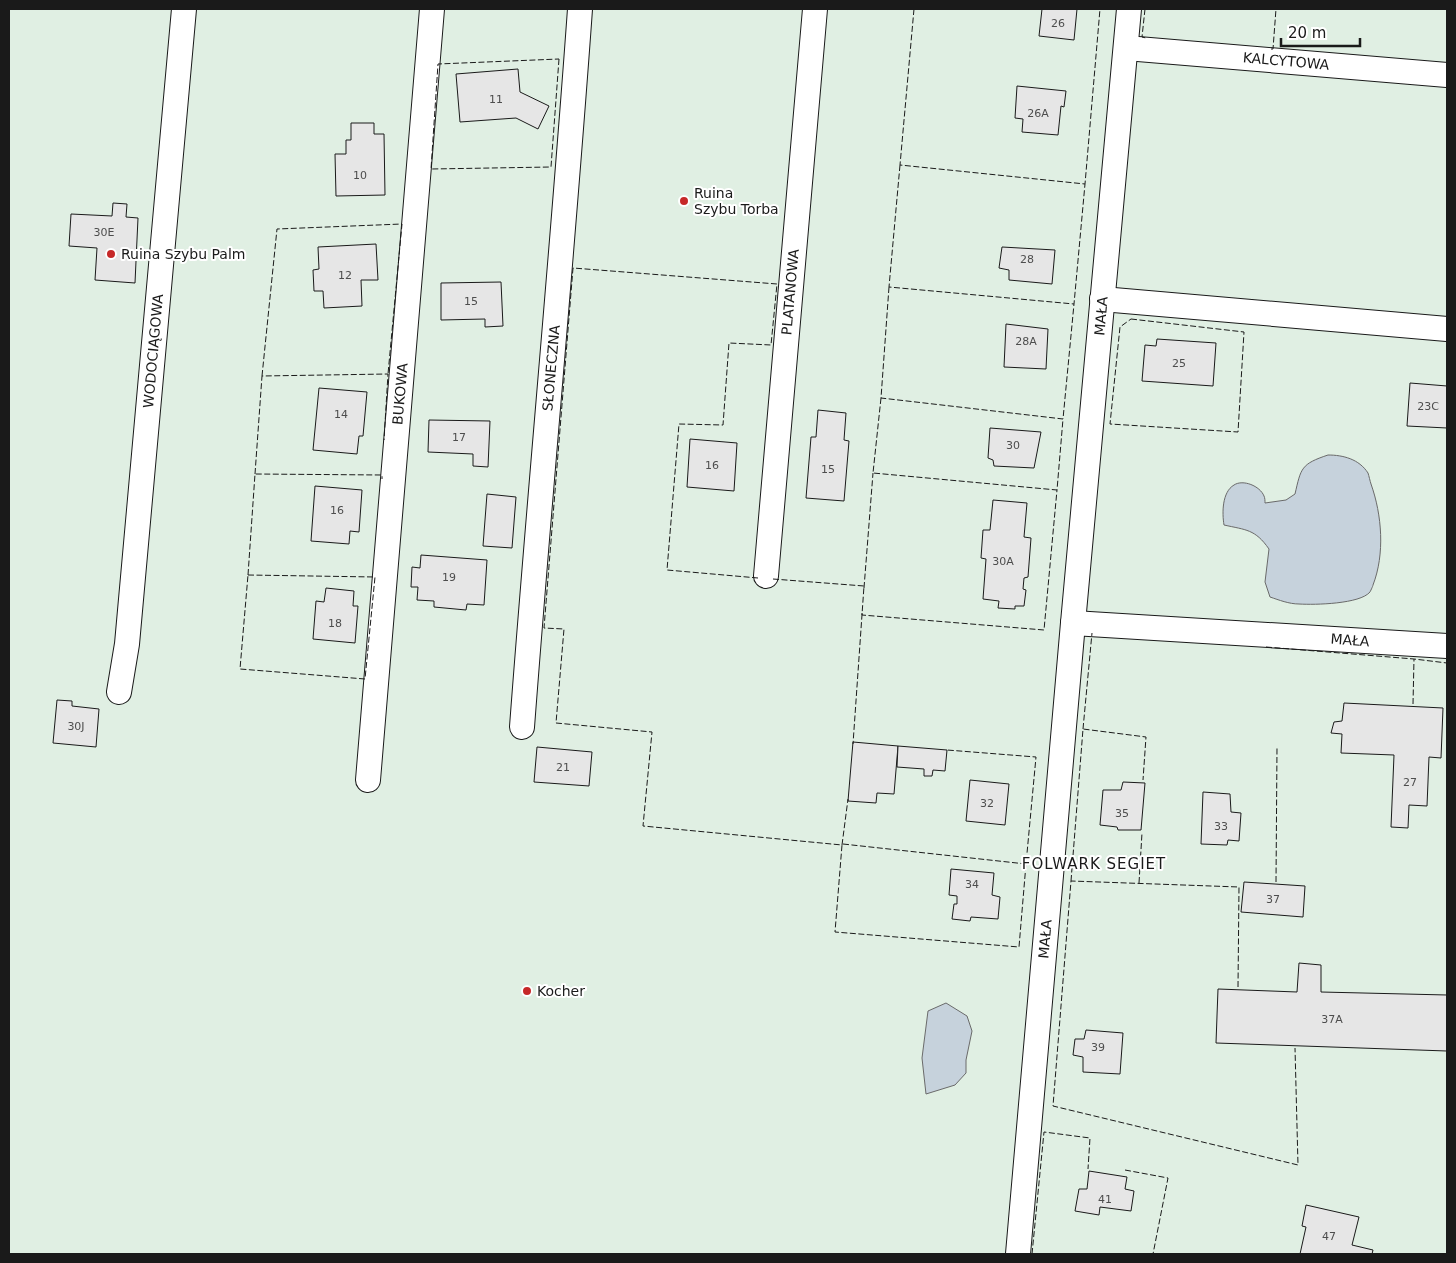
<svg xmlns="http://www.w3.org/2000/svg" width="1456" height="1263" font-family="'DejaVu Sans',sans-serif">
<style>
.green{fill:#e0efe3;stroke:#6a6a6a}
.water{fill:#c6d2dc;stroke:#6a6a6a}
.building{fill:#e6e6e6;stroke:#1a1a1a}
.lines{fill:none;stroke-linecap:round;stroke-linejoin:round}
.street-casing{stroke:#1a1a1a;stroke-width:26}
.street{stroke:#fff;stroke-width:24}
.fence{stroke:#1a1a1a;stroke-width:1;stroke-dasharray:6 2.5;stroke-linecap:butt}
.poi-dot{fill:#c62828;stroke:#fff;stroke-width:2}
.labels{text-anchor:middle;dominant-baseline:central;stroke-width:4;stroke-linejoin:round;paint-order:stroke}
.number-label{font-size:11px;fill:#4d4d4d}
.street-label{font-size:14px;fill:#1a1a1a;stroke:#fff}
.poi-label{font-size:14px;fill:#1a1a1a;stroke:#fff;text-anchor:start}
.neighbourhood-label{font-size:15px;letter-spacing:1px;fill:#1a1a1a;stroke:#fff}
</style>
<rect width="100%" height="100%" fill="#fff"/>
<rect class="green" x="9" y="9" width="1438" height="1245"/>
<g class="water">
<path d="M1328 455C1343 455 1359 459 1368 473 1369 476 1370 481 1371 484 1382 515 1385 554 1373 585 1373 586 1370 592 1370 592 1360 604 1315 605 1299 604 1289 604 1279 600 1270 597L1265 582 1269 549C1255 529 1246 530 1224 525 1222 513 1222 492 1234 485 1243 479 1260 486 1264 496 1265 498 1265 501 1265 503L1286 500 1295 494C1301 468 1301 464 1328 455Z"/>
<polygon points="946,1003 967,1016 972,1031 966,1060 966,1073 955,1085 926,1094 922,1058 928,1011"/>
</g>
<g class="building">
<polygon points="1042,9 1077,9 1074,40 1039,36"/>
<polygon points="518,69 520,92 549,106 538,129 516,118 460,122 456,74"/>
<polygon points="1017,86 1066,91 1064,107 1061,106 1058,135 1022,132 1023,119 1015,118"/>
<polygon points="351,123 374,123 374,134 384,134 385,195 336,196 335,154 346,154 346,140 351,140"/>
<polygon points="113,203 127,204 126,217 138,218 135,283 95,280 97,248 69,246 71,214 112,216"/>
<polygon points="376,244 378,280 361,280 362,306 324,308 323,291 314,291 313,270 319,269 318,247"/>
<polygon points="1002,247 1055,250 1052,284 1009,280 1009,270 999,268"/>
<polygon points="501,282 503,326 485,327 485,319 441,320 441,283"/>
<polygon points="1006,324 1048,329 1046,369 1004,367"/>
<polygon points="1157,339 1216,343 1213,386 1142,381 1145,345 1156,346"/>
<polygon points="1410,383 1447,386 1447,428 1407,426"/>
<polygon points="319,388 367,392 363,436 359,436 357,454 313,450"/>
<polygon points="818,410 846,413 844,440 849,441 844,501 806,498 811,437 816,437"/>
<polygon points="429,420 490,421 488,467 473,466 473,454 428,452"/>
<polygon points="990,428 1041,432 1034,468 994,466 993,460 988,458"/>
<polygon points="690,439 737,443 734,491 687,487"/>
<polygon points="315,486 362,490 359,532 350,531 349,544 311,541"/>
<polygon points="487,494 516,497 512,548 483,546"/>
<polygon points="993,500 1027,503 1024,537 1031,538 1028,577 1024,578 1023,589 1026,590 1024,606 1015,606 1015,609 998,608 999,601 983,599 986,559 981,558 983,530 990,530"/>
<polygon points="421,555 487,560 484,605 467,604 466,610 434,607 434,601 417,600 418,587 411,587 412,567 420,568"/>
<polygon points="326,588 354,591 353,606 358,606 355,643 313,639 316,601 324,602"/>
<polygon points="57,700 72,701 72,706 99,709 96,747 53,743"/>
<polygon points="1344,703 1443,708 1441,758 1429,757 1427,806 1409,805 1408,828 1391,827 1394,755 1341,753 1342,734 1331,733 1334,722 1342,721"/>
<polygon points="853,742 898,746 894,794 877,793 876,803 848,801"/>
<polygon points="898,746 947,750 945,771 933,770 932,776 924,776 924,769 897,767"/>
<polygon points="537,747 592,752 589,786 534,782"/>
<polygon points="970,780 1009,784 1005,825 966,821"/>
<polygon points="1123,782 1145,783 1141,830 1118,830 1117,827 1100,825 1103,790 1121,790"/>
<polygon points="1203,792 1230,794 1231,812 1241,813 1239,841 1228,840 1227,845 1201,844"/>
<polygon points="951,869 994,873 992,895 1000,897 998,919 971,917 970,921 952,919 954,904 957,904 957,896 949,895"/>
<polygon points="1244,882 1305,886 1303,917 1241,912"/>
<polygon points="1299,963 1321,965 1321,992 1447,995 1447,1051 1216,1043 1218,989 1297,992"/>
<circle cx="527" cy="991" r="4"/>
<polygon points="1086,1030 1123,1033 1120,1074 1083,1072 1083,1057 1073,1055 1075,1039 1084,1039"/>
<polygon points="1089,1171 1127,1177 1125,1189 1134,1191 1131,1211 1100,1207 1099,1215 1075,1211 1079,1189 1087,1189"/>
<polygon points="1306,1205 1359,1217 1352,1245 1373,1250 1372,1254 1300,1254 1306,1227 1302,1226"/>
</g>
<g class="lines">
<defs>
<g id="street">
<polyline points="1126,48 1447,75"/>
<polyline points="1102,299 1447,329"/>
<polyline points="766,576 815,9"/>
<polyline points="1073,623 1447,646"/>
<polyline points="119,692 127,644 184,9"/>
<path d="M522 727C540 488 563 248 580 9"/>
<polyline points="368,780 432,9"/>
<polyline points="1018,1254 1073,623 1129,9"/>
</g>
</defs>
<use href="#street" class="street-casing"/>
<use href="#street" class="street"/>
<g class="fence">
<polyline points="914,9 900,165 1085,184 1100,9"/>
<polyline points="1145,9 1142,37 1146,38"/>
<polyline points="1271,49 1273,49 1276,9"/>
<polygon points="559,59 551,167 431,169 438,64"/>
<polyline points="900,165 889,287 1074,304 1085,184"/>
<polyline points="889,287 881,398 1063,419 1074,304"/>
<polygon points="1131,319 1244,332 1238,432 1110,424 1120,327"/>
<polyline points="262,376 277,229 402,224 388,374"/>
<polyline points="881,398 873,473 1057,490 1063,419"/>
<polyline points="255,474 262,376 388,374 384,440"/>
<polygon points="248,575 375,577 365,679 240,669"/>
<polyline points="248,575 255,474 382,475 382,479"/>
<polyline points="758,578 667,570 679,424 723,425 729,343 771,345 777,284 573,268 544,628 564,629 556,723 652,732 643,826 842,845 835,932 1019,947 1026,864"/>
<polyline points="773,579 864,586 853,744"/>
<polyline points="864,588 873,473"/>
<polyline points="862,613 862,615 1044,630 1057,490"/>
<polyline points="1266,647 1414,659 1447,663"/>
<polyline points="1413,704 1414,659"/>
<polyline points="1083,729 1092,633"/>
<polyline points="843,844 1026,864 1036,757 947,750"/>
<polyline points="842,845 848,799"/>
<polyline points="1071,881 1083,729 1146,737 1143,780"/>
<polyline points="1276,882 1277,748"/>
<polyline points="1139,883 1142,833"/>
<polyline points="1238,987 1239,887 1071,881 1053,1106 1298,1165 1295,1048"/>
<polyline points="1125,1170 1168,1178 1153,1254"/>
<polyline points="1032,1254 1044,1132 1090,1138 1088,1169"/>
</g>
</g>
<g class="poi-dot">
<circle cx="684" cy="201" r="5"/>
<circle cx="111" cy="254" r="5"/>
<circle cx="527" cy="991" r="5"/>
</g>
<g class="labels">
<g class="number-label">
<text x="1058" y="23">26</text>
<text x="496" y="99">11</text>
<text x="1038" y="113">26A</text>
<text x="360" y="175">10</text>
<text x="104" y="232">30E</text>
<text x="1027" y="259">28</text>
<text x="345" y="275">12</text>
<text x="471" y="301">15</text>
<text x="1026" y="341">28A</text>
<text x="1179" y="363">25</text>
<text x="1428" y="406">23C</text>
<text x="341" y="414">14</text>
<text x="459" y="437">17</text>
<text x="1013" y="445">30</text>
<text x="712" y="465">16</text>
<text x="828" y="469">15</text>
<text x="337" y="510">16</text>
<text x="1003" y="561">30A</text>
<text x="449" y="577">19</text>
<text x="335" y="623">18</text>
<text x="76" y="726">30J</text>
<text x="563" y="767">21</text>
<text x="1410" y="782">27</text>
<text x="987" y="803">32</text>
<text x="1122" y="813">35</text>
<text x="1221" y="826">33</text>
<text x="972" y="884">34</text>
<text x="1273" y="899">37</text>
<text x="1332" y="1019">37A</text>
<text x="1098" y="1047">39</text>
<text x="1105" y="1199">41</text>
<text x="1329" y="1236">47</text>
</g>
<g class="street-label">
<text transform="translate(1286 61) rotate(5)">KALCYTOWA</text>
<text transform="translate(790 292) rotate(-85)">PLATANOWA</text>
<text transform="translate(1101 316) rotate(-85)">MAŁA</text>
<text transform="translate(153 351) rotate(-85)">WODOCIĄGOWA</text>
<text transform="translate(551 368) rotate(-85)">SŁONECZNA</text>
<text transform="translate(400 394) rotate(-85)">BUKOWA</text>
<text transform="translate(1350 640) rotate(4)">MAŁA</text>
<text transform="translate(1045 939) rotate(-85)">MAŁA</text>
</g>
<g class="poi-label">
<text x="694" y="193">Ruina<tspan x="694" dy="16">Szybu Torba</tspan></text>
<text x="121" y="254">Ruina Szybu Palm</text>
<text x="537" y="991">Kocher</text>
</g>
<g class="neighbourhood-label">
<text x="1094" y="864">FOLWARK SEGIET</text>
</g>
</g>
<rect width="1456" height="1263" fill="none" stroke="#1a1a1a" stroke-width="20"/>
<path d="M1281 38v8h79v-8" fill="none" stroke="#1a1a1a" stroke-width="2.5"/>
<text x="1288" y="38" font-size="15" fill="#1a1a1a" stroke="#ffffff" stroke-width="4" paint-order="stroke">20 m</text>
</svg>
